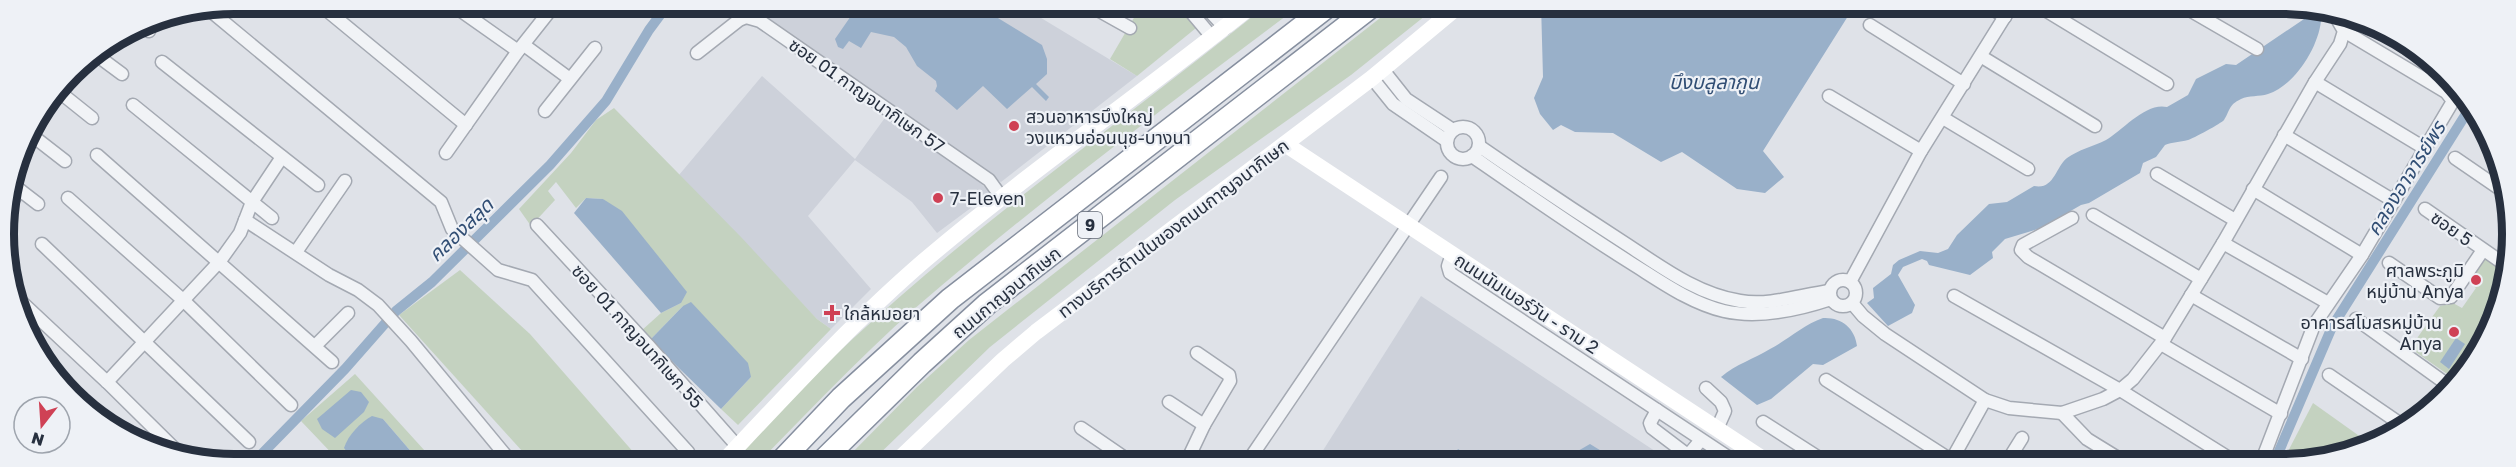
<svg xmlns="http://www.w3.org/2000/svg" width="2516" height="467" font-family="'Golos Text','Noto Sans Thai',sans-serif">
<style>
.built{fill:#cdd1da}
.green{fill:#c4d2c0}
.water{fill:#99b0c9}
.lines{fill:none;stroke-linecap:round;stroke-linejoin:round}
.canal{stroke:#99b0c9;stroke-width:10}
.street-casing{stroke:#a4a9b2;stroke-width:15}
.highway-casing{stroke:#868f9f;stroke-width:24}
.street{stroke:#f1f3f6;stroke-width:12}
.secondary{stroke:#fff;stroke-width:16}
.highway{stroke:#fff;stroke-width:21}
.poi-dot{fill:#cf4155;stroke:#eef1f6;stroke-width:2}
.labels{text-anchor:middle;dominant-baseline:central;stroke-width:4.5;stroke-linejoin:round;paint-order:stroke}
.shield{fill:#eef1f6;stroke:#636a76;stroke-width:1.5}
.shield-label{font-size:16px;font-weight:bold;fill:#27303f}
.street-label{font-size:18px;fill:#27303f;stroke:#eef1f6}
.poi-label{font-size:18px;fill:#27303f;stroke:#eef1f6;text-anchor:start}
.water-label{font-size:20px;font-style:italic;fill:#314e74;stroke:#eef1f6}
.rim{fill:none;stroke:#27303f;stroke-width:8}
</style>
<rect width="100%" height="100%" fill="#dfe2e8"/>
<g class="built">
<polygon points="742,3 1018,4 1137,76 1001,182"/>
<polygon points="762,76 855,159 887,115 978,181 991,193 937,233 912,202 855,160 808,216 871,289 831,329 817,319 679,175"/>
<polygon points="1421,296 1673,463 1315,463"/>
</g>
<g class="green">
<polygon points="1142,4 1181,4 1196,28 1137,76 1110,59"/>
<path d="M1268 4H1302C1180 95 1058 187 941 286 876 340 818 402 759 462H733C888 283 1085 152 1268 4Z"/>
<polygon points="1398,4 1440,4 1351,75 1175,200 990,347 870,463 843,462 917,387 969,340"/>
<polygon points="614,108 741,237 817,319 831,329 738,425 721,409 751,377 683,306 650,340 641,331 661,313 681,303 603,199 586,198 576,208 556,182 548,191 555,200 531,226 519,209 571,153 596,120"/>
<polygon points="2483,260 2488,260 2508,274 2489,335 2457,381 2410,348 2440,306 2453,303 2462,308 2476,288 2468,282"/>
<polygon points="460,270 530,334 642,462 532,462 399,315"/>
<polygon points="355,374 435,462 420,462 383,419 351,457 355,462 340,462 301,421"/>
<polygon points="2313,403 2372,445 2298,463 2282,463"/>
</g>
<g class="water">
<polygon points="840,4 975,4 1042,45 1047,59 1047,74 1036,84 1049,97 1046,101 1032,87 1007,109 983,86 957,110 935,91 937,86 936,81 917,66 906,47 894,37 871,32 861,48 849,41 843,49 838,47 835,39 853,13"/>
<polygon points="1541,4 1855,5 1763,151 1784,177 1765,193 1737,189 1682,152 1661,162 1613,133 1575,132 1561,125 1553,130 1540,114 1534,98 1543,77"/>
<path d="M2310 15 2321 21C2318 48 2295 85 2268 94 2259 97 2249 95 2241 99 2228 105 2230 111 2224 120 2222 123 2192 139 2188 140 2180 142 2172 142 2165 145L2156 157 2143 163 2140 173 2089 203 2081 205 2041 228 2005 239 1992 252 1993 258 1970 275 1929 265 1927 261 1922 259 1903 267 1898 275 1915 305 1912 313 1888 326 1867 303 1874 298 1873 288 1891 274 1893 265 1899 260 1920 251 1938 253 1948 249 1957 235 1989 204 2007 202 2034 186C2054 190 2055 168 2067 158 2078 150 2094 146 2106 140 2123 130 2146 102 2167 107L2188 95 2196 79 2226 64 2236 65Z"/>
<polygon points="586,198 603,199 622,211 687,292 681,303 661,313 574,213"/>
<polygon points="691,302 748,363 751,377 721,409 650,340 683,306"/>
<path d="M1823 318C1841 317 1855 328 1857 346L1823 365 1813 364 1771 399 1757 405 1721 377C1736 364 1754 359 1770 349 1789 339 1803 325 1823 318Z"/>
<polygon points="2456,338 2465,344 2449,369 2440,362"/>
<polygon points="351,390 361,392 369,402 364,412 335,438 322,429 317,419"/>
<path d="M372 416 383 419 420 462H355L344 448C348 435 361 422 372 416Z"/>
<polygon points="1590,444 1621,463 1557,463"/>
<polygon points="1458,449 1481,463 1448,463"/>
</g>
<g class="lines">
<g class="canal">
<polyline points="254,462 345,369 396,311 432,282 550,165 606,101 649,30 669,3"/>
<polyline points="2274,463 2332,327 2471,106"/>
</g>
<defs>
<g id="street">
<polyline points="318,3 466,125"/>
<polyline points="450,3 518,51"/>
<polyline points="1087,4 1130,28"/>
<polyline points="1187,4 1191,12 1212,37"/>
<polyline points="1203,4 1225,28"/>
<polyline points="1986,5 2005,17"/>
<polyline points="2037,5 2167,84"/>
<polyline points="2181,5 2257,49"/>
<polyline points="207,8 441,202 452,229 498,270 532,280 688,452 693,462"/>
<polyline points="140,24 149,31"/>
<polyline points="1870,25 1964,84"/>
<polyline points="524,45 570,79"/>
<polyline points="697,53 739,20 746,17 760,21 989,180 1002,198"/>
<polyline points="95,54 122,74"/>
<polyline points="1982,57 2095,126"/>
<polyline points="162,62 318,185"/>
<polyline points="1383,70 1406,99 1453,130"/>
<polyline points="1372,78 1393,104 1447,141"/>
<polyline points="2315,82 2426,149"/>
<polyline points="57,90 92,118"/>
<polyline points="1829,96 1921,151"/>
<polyline points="133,105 272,218"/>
<polyline points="545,111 595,48"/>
<polyline points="1943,118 2028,169"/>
<circle cx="1463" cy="143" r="16"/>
<polyline points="29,133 65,161"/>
<polyline points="2284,135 2394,201"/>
<path d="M1479 146C1527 179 1575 211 1623 242 1660 266 1696 294 1740 301 1770 306 1800 295 1830 291"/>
<polyline points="446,153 518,51 556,3"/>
<polyline points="97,155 332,362"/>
<path d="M1472 156C1524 192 1577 229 1631 263 1660 281 1690 303 1724 311 1759 319 1798 310 1831 299"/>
<polyline points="2455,158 2506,193"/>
<polyline points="2157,174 2235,220"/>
<polyline points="12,184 38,204"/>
<polyline points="2253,189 2362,255"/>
<polyline points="68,198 183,300 291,405"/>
<polyline points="2425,209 2510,268"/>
<polyline points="5,211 20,190"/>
<polyline points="2093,215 2201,279"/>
<polyline points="2072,218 2023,245 2021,250 2028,257 2165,338"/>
<polyline points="245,220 329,275 358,290 378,305 411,341 511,462"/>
<polyline points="537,225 648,345 738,447"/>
<polyline points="2223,243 2328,303"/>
<polyline points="42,244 249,442"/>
<polyline points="296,252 345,181"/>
<polyline points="1452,254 1448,266 1450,273 1737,463"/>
<polyline points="2389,263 2440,298 2451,297 2483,250"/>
<circle cx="1843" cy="293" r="13"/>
<polyline points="1850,282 1921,151 2012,5"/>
<polyline points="14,295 107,382 181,455"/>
<polyline points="2191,295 2302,359"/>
<polyline points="1954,296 2120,390 2237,463"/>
<polyline points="1852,303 1863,316 1885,334 1985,400 2009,408 2062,413 2103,399 2120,390 2133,379 2165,338 2223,243 2315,82 2340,44 2344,31 2333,12"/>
<polyline points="2356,319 2452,388"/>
<polyline points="2161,344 2281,414"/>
<polyline points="315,346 348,313"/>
<polyline points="2329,375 2402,425"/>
<polyline points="1826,380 1951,460"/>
<polyline points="107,382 220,261 240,233 252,202 282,157"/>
<polyline points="1706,388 1721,402 1725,411 1717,429"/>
<polyline points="1169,402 1204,425"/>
<polyline points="1657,410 1650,423 1652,428 1685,453 1690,453 1701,440"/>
<polyline points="2062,413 2087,439 2126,463"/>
<polyline points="1763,422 1827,463"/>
<polyline points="1081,428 1132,463"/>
<polyline points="1186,463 1204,425 1230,381 1229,375 1197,353"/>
<polyline points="1251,463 1253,454 1441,177"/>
<polyline points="1950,463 1985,400"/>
<polyline points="2011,463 2012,454 2022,438"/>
<polyline points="2261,463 2314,325 2362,255 2453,101 2446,92 2344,31"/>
</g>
<g id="highway">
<polyline points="780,462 841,398 950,299 1331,4"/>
<polyline points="821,462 922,363 987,304 1375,4"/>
</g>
</defs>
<use href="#street" class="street-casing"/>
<use href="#highway" class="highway-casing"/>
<use href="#street" class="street"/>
<g class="secondary">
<polyline points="1285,144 1769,463"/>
<path d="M723 462C788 393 853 322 925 260 1031 170 1146 91 1254 4"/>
<polyline points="895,463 1003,360 1036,332 1372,78 1461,4"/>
</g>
<use href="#highway" class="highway"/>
</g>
<g class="poi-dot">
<circle cx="1014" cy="126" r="6"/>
<circle cx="938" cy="198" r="6"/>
<circle cx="2476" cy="280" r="6"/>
<path d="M829 304h6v6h6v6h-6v6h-6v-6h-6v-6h6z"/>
<circle cx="2454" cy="332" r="6"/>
</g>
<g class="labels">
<rect class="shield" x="1078" y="212" width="24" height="26" rx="4.5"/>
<g class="shield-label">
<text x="1090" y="225">9</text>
</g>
<g class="street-label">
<text transform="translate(867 95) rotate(35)">ซอย 01 กาญจนากิเษก 57</text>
<text transform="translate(1173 228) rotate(-37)">ทางบริการด้านในของถนนกาญจนาภิเษก</text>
<text transform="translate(2452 228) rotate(35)">ซอย 5</text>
<text transform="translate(1006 292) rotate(-39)">ถนนกาญจนาภิเษก</text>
<text transform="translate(1527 303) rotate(33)">ถนนนัมเบอร์วัน - ราม 2</text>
<text transform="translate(638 336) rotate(48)">ซอย 01 กาญจนากิเษก 55</text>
</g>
<g class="poi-label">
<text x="1026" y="116">สวนอาหารบึงใหญ่<tspan x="1026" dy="21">วงแหวนอ่อนนุช-บางนา</tspan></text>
<text x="950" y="198">7-Eleven</text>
<text x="2464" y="270" text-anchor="end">ศาลพระภูมิ<tspan x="2464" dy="21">หมู่บ้าน Anya</tspan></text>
<text x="844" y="313">ใกล้หมอยา</text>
<text x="2442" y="322" text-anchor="end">อาคารสโมสรหมู่บ้าน<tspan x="2442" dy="21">Anya</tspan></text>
</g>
<g class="water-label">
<text x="1714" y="81">บึงบลูลากูน</text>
<text transform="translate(2405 178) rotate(-58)">คลองอาจารย์พร</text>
<text transform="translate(460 229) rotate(-44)">คลองสลุด</text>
</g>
</g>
<path d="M0 0H2516V467H0ZM234 14H2282A220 220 0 0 1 2502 234V234A220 220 0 0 1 2282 454H234A220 220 0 0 1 14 234V234A220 220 0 0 1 234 14Z" fill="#eef1f6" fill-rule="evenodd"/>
<path class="rim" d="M234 14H2282A220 220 0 0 1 2502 234V234A220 220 0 0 1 2282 454H234A220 220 0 0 1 14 234V234A220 220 0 0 1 234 14Z"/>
<g transform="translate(42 425) rotate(197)"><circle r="28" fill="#eef1f6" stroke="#9ea4ad" stroke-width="1.5"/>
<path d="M0-4.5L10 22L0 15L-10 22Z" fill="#cf4155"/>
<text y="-9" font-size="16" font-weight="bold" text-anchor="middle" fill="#27303f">N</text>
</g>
</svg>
